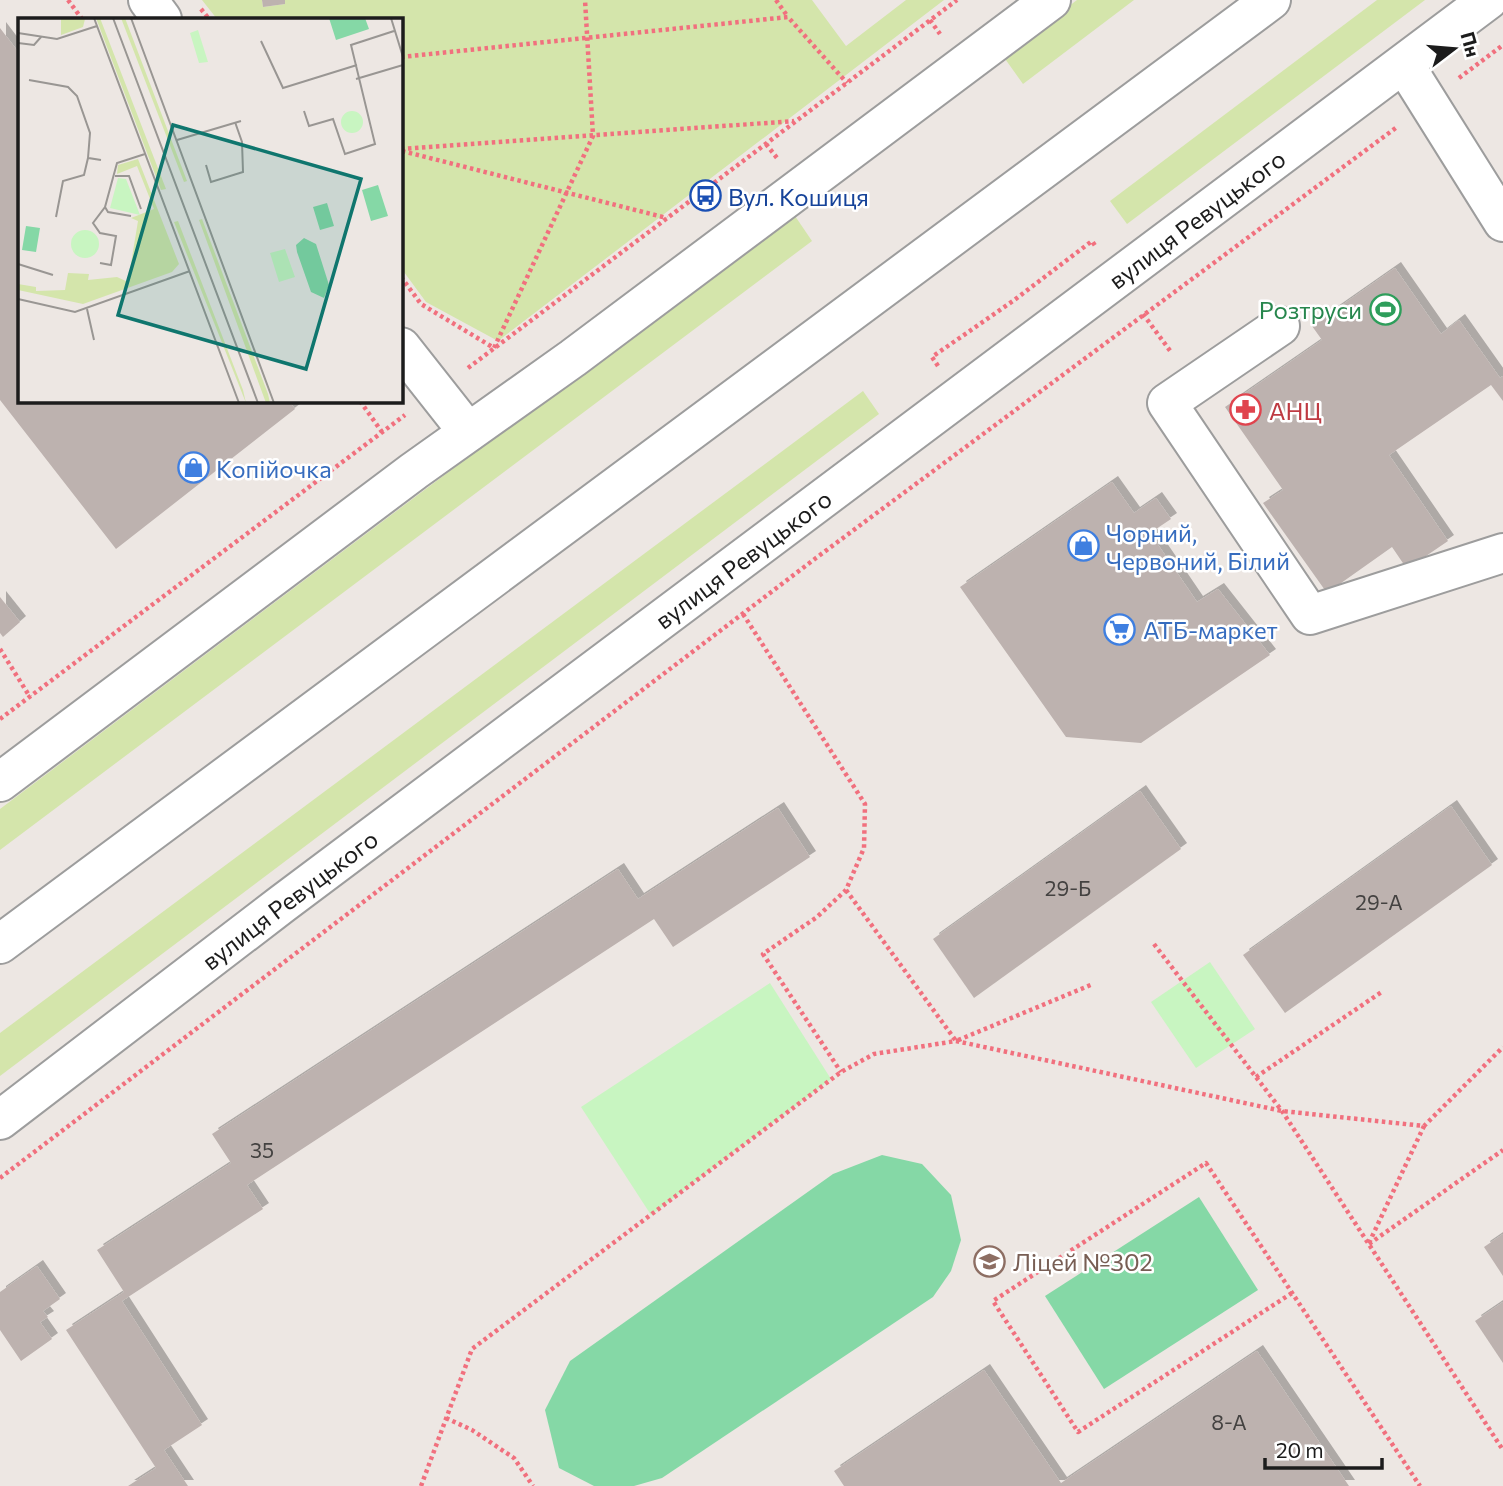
<svg xmlns="http://www.w3.org/2000/svg" width="1503" height="1486" font-family="Commissioner,sans-serif">
<style>
.grass{fill:#d4e5ab}
.park{fill:#c8f5c1}
.pitch{fill:#85d8a6}
.building{fill:#bdb2af;filter:url(#shadow)}
.lines{fill:none;stroke-linecap:round;stroke-linejoin:round}
.minor-casing{stroke:#9d9d9d;stroke-width:42}
.path{stroke:#f1707e;stroke-width:4.5;stroke-dasharray:3.5 3.5;stroke-linecap:butt}
.minor{stroke:#fff;stroke-width:38}
.labels{text-anchor:middle;dominant-baseline:central;stroke-width:5;stroke-linejoin:round;paint-order:stroke}
.number-label{font-size:21px;fill:#444241}
.transit-label{font-size:24px;fill:#164399;stroke:#fff;text-anchor:start}
.street-label{font-size:24px;fill:#1c1c1c;stroke:#fff}
.leisure-label{font-size:24px;fill:#27864d;stroke:#fff;text-anchor:end}
.health-label{font-size:24px;fill:#be3a42;stroke:#fff;text-anchor:start}
.shop-label{font-size:24px;fill:#366cbe;stroke:#fff;text-anchor:start}
.education-label{font-size:24px;fill:#785e54;stroke:#fff;text-anchor:start}
.inset-road{fill:none;stroke:#999693;stroke-width:2}
.view{fill:#0f766e;fill-opacity:0.15;stroke:#0f766e;stroke-width:3.5}
.inset-edge{fill:none;stroke:#1c1c1c;stroke-width:3.5}
</style>
<defs>
<filter id="shadow"><feDropShadow dx="6" dy="-6" stdDeviation="0" flood-color="#0004"/></filter>
</defs>
<rect width="100%" height="100%" fill="#ede7e3"/>
<g class="grass">
<polygon points="202,0 262,0 263,7 285,4 285,0 812,0 846,46 906,0 944,0 498,341 426,302 401,268 401,19 217,19"/>
<polygon points="1077,0 1134,0 1023,84 1003,56"/>
<polygon points="1377,0 1425,0 1127,224 1110,201"/>
<polygon points="793,213 812,241 0,850 0,809"/>
<polygon points="863,391 879,414 0,1076 0,1033"/>
</g>
<g class="park">
<polygon points="1210,962 1255,1029 1196,1068 1151,1002"/>
<polygon points="770,983 831,1079 651,1215 581,1107"/>
</g>
<g class="pitch">
<polygon points="882,1155 922,1164 951,1195 961,1240 951,1271 933,1297 662,1478 634,1486 594,1486 559,1468 545,1410 570,1361 833,1174"/>
<polygon points="1199,1197 1258,1290 1104,1389 1045,1296"/>
</g>
<g class="building">
<polygon points="262,0 285,0 285,4 263,7"/>
<polygon points="0,28 19,53 19,401 289,401 295,409 116,549 0,400"/>
<polygon points="1395,268 1441,334 1459,320 1500,378 1503,376 1503,401 1491,385 1389,455 1448,541 1407,569 1392,547 1327,593 1263,503 1283,490 1225,407 1322,340 1312,326"/>
<polygon points="1112,482 1134,513 1156,498 1171,519 1150,533 1197,602 1218,589 1270,655 1141,743 1066,737 960,587"/>
<polygon points="0,597 20,622 3,637 0,633"/>
<polygon points="1140,791 1181,849 974,998 933,939"/>
<polygon points="1451,806 1492,865 1285,1013 1243,955"/>
<polygon points="778,808 810,857 673,947 654,919 247,1185 263,1209 122,1301 202,1425 164,1450 188,1486 128,1486 156,1468 66,1330 124,1292 97,1250 231,1163 212,1134 618,869 638,899"/>
<polygon points="1503,1234 1503,1276 1484,1247"/>
<polygon points="37,1266 60,1299 43,1311 48,1317 40,1322 52,1339 21,1361 0,1330 0,1292"/>
<polygon points="1503,1302 1503,1363 1475,1321"/>
<polygon points="1257,1351 1349,1486 844,1486 834,1471 984,1370 1061,1483"/>
</g>
<g class="lines">
<defs>
<g id="minor">
<polyline points="148,0 162,19"/>
<polyline points="1404,64 1503,222"/>
<polyline points="1280,326 1167,403 1310,615 1503,553"/>
<polyline points="401,347 468,432"/>
<polyline points="0,782 414,471 573,358 1051,0"/>
<polyline points="0,944 1271,0"/>
<path id="s1" d="M0 1120 282 904 1488 0"/>
</g>
</defs>
<use href="#minor" class="minor-casing"/>
<g class="path">
<polyline points="68,0 82,19"/>
<polyline points="776,0 788,17"/>
<polyline points="201,9 209,19"/>
<polyline points="930,20 940,34"/>
<polyline points="401,57 788,17 847,83"/>
<polyline points="1459,78 1503,45"/>
<polyline points="766,144 777,158"/>
<polyline points="401,149 794,121"/>
<polyline points="402,151 667,218"/>
<polyline points="401,277 421,304 494,348 593,136 585,0"/>
<polyline points="1143,314 1171,352"/>
<polyline points="938,366 932,357 1013,301 1092,241 1096,247"/>
<polyline points="468,368 957,0"/>
<polyline points="360,401 382,432"/>
<polyline points="743,614 865,804 864,848 846,890 817,917 763,954 841,1072"/>
<polyline points="0,649 30,697"/>
<polyline points="0,719 405,415"/>
<polyline points="846,890 956,1041 1093,984"/>
<polyline points="1154,944 1282,1111 1503,1450"/>
<polyline points="1256,1077 1383,991"/>
<polyline points="0,1178 816,558 1397,127"/>
<polyline points="1369,1243 1424,1126"/>
<polyline points="1369,1244 1503,1150"/>
<polyline points="1292,1293 1078,1432 993,1301 1206,1163 1420,1486"/>
<polyline points="446,1418 472,1430 514,1458 533,1486"/>
<polyline points="421,1486 472,1349 841,1072 874,1054 956,1041 1282,1111 1424,1126 1503,1047"/>
</g>
<use href="#minor" class="minor"/>
</g>
<defs>
<symbol id="bus-ring" viewBox="-11 -11 22 22"><circle r="9.5" fill="#fff" stroke="#1a4fb4" stroke-width="1.5"/><path d="M-5-6H5V4H4V6H2V4H-2V6H-4V4H-5ZM-3.5-4V0h7V-4ZM-3.5 1.2v1.5H-2V1.2ZM2 1.2v1.5H3.5V1.2Z" fill="#1a4fb4"/></symbol>
<symbol id="stadium-ring" viewBox="-11 -11 22 22"><circle r="9.5" fill="#fff" stroke="#2e9e5b" stroke-width="1.5"/><path d="M0-5a6.5 5 0 1 0 0 10a6.5 5 0 1 0 0-10ZM-3.5-1.8h7v3.6h-7Z" fill="#2e9e5b"/></symbol>
<symbol id="pharmacy-ring" viewBox="-11 -11 22 22"><circle r="9.5" fill="#fff" stroke="#e0444e" stroke-width="1.5"/><path d="M-2-6h4v4h4v4h-4v4h-4v-4h-4v-4h4Z" fill="#e0444e"/></symbol>
<symbol id="shop-ring" viewBox="-11 -11 22 22"><circle r="9.5" fill="#fff" stroke="#3f7fe0" stroke-width="1.5"/><path d="M-5-2.5h2.3a2.7 3.5 0 0 1 5.4 0H5L5.5 6h-11ZM-1.5-2.5h3a1.5 2.3 0 0 0-3 0Z" fill="#3f7fe0"/></symbol>
<symbol id="supermarket-ring" viewBox="-11 -11 22 22"><circle r="9.5" fill="#fff" stroke="#3f7fe0" stroke-width="1.5"/><path d="M-6-5.5h2.5l.6 2H6L4.5 2H-2.5L-4.4-4H-6ZM-1.5 3.2a1.3 1.3 0 1 0 .1 0ZM3 3.2a1.3 1.3 0 1 0 .1 0Z" fill="#3f7fe0"/></symbol>
<symbol id="school-ring" viewBox="-11 -11 22 22"><circle r="9.5" fill="#fff" stroke="#8d6e63" stroke-width="1.5"/><path d="M0-5L7-2L0 1L-7-2ZM-4 1L0 2.5L4 1V4Q0 6-4 4Z" fill="#8d6e63"/></symbol>
</defs>
<g fill-rule="evenodd">
<use href="#bus-ring" x="688" y="178" width="35" height="35"/>
<use href="#stadium-ring" x="1368" y="292" width="35" height="35"/>
<use href="#pharmacy-ring" x="1228" y="392" width="35" height="35"/>
<use href="#shop-ring" x="176" y="450" width="35" height="35"/>
<use href="#shop-ring" x="1066" y="528" width="35" height="35"/>
<use href="#supermarket-ring" x="1102" y="612" width="35" height="35"/>
<use href="#school-ring" x="972" y="1244" width="35" height="35"/>
</g>
<g class="labels">
<g class="number-label">
<text x="1068" y="887">29-Б</text>
<text x="1379" y="901">29-А</text>
<text x="262" y="1149">35</text>
<text x="1229" y="1421">8-А</text>
</g>
<g class="transit-label">
<text x="728" y="196">Вул. Кошиця</text>
</g>
<g class="street-label">
<text stroke="none"><textPath href="#s1" startOffset="1498">вулиця Ревуцького</textPath></text>
<text stroke="none"><textPath href="#s1" startOffset="931">вулиця Ревуцького</textPath></text>
<text stroke="none"><textPath href="#s1" startOffset="364">вулиця Ревуцького</textPath></text>
</g>
<g class="leisure-label">
<text x="1362" y="309">Розтруси</text>
</g>
<g class="health-label">
<text x="1269" y="410">АНЦ</text>
</g>
<g class="shop-label">
<text x="216" y="468">Копійочка</text>
<text x="1106" y="532">Чорний,<tspan x="1106" dy="28">Червоний, Білий</tspan></text>
<text x="1143" y="629">АТБ-маркет</text>
</g>
<g class="education-label">
<text x="1013" y="1261">Ліцей №302</text>
</g>
</g>
<g transform="translate(18 18)">
<rect width="385" height="385" fill="#ede7e3"/>
<path d="M43 0H66L67 1 65 9 43 17ZM78 0H82L148 171 143 172ZM103 0H107L169 163 166 164ZM120 141 161 246 154 254 65 286 0 272V266L18 269V273L47 272 50 255 71 256 70 262 99 259 110 264 120 203 113 200 136 191 119 148 99 156 100 147ZM184 201 250 376 252 385H248L181 202ZM160 203 225 372 228 385 156 204Z" fill="#d4e5ab"/>
<path d="M180 12 190 44 181 45 172 15ZM323 104a11 11 0 1 1 22 0a11 11 0 1 1-22 0ZM100 160 108 161 122 197 92 190ZM53 226a14 14 0 1 1 28 0a14 14 0 1 1-28 0ZM267 231 277 259 261 264 252 235Z" fill="#c8f5c1"/>
<path d="M311 0H347L351 11 318 22ZM360 167 370 198 353 203 344 172ZM309 185 316 208 302 212 295 189ZM8 208 22 210 18 234 4 232ZM286 220 298 226 311 267 306 280 293 274 279 234 278 227Z" fill="#85d8a6"/>
<path class="inset-road" d="M76 0 221 385M95 0 240 385M113 0 256 385M373 0 385 39M0 15 39 21 79 8M243 23 265 70 339 47M0 25 16 27 23 19M338 61 385 47M11 62 50 69 59 78 72 115 70 140M286 93 291 108 315 101 327 136 357 126 333 27 376 13M159 122 223 103M188 147 193 164 225 154 224 124 217 104M97 158H111L123 191M87 189 90 194 113 198M38 199 45 163 66 157 70 140 83 142M82 245 93 247 98 218 82 215 75 205 87 189 99 145 127 136M0 246 35 257M0 281 57 294 172 253M69 291 76 322"/>
<path class="view" d="M155 107 343 161 288 351 100 297Z"/>
<rect width="385" height="385" class="inset-edge"/>
</g>
<g transform="translate(1454 49) rotate(74)" stroke="#ffffff" stroke-width="5" paint-order="stroke">
<path d="M0-5L12 26L0 18L-12 26Z" fill="#1c1c1c"/>
<text y="-10" font-size="19" font-weight="bold" text-anchor="middle" fill="#1c1c1c">Пн</text>
</g>
<path d="M1265 1458v10h117v-10" fill="none" stroke="#1c1c1c" stroke-width="3.5"/>
<text x="1276" y="1458" font-size="21" fill="#1c1c1c" stroke="#ffffff" stroke-width="5" paint-order="stroke">20 m</text>
</svg>
